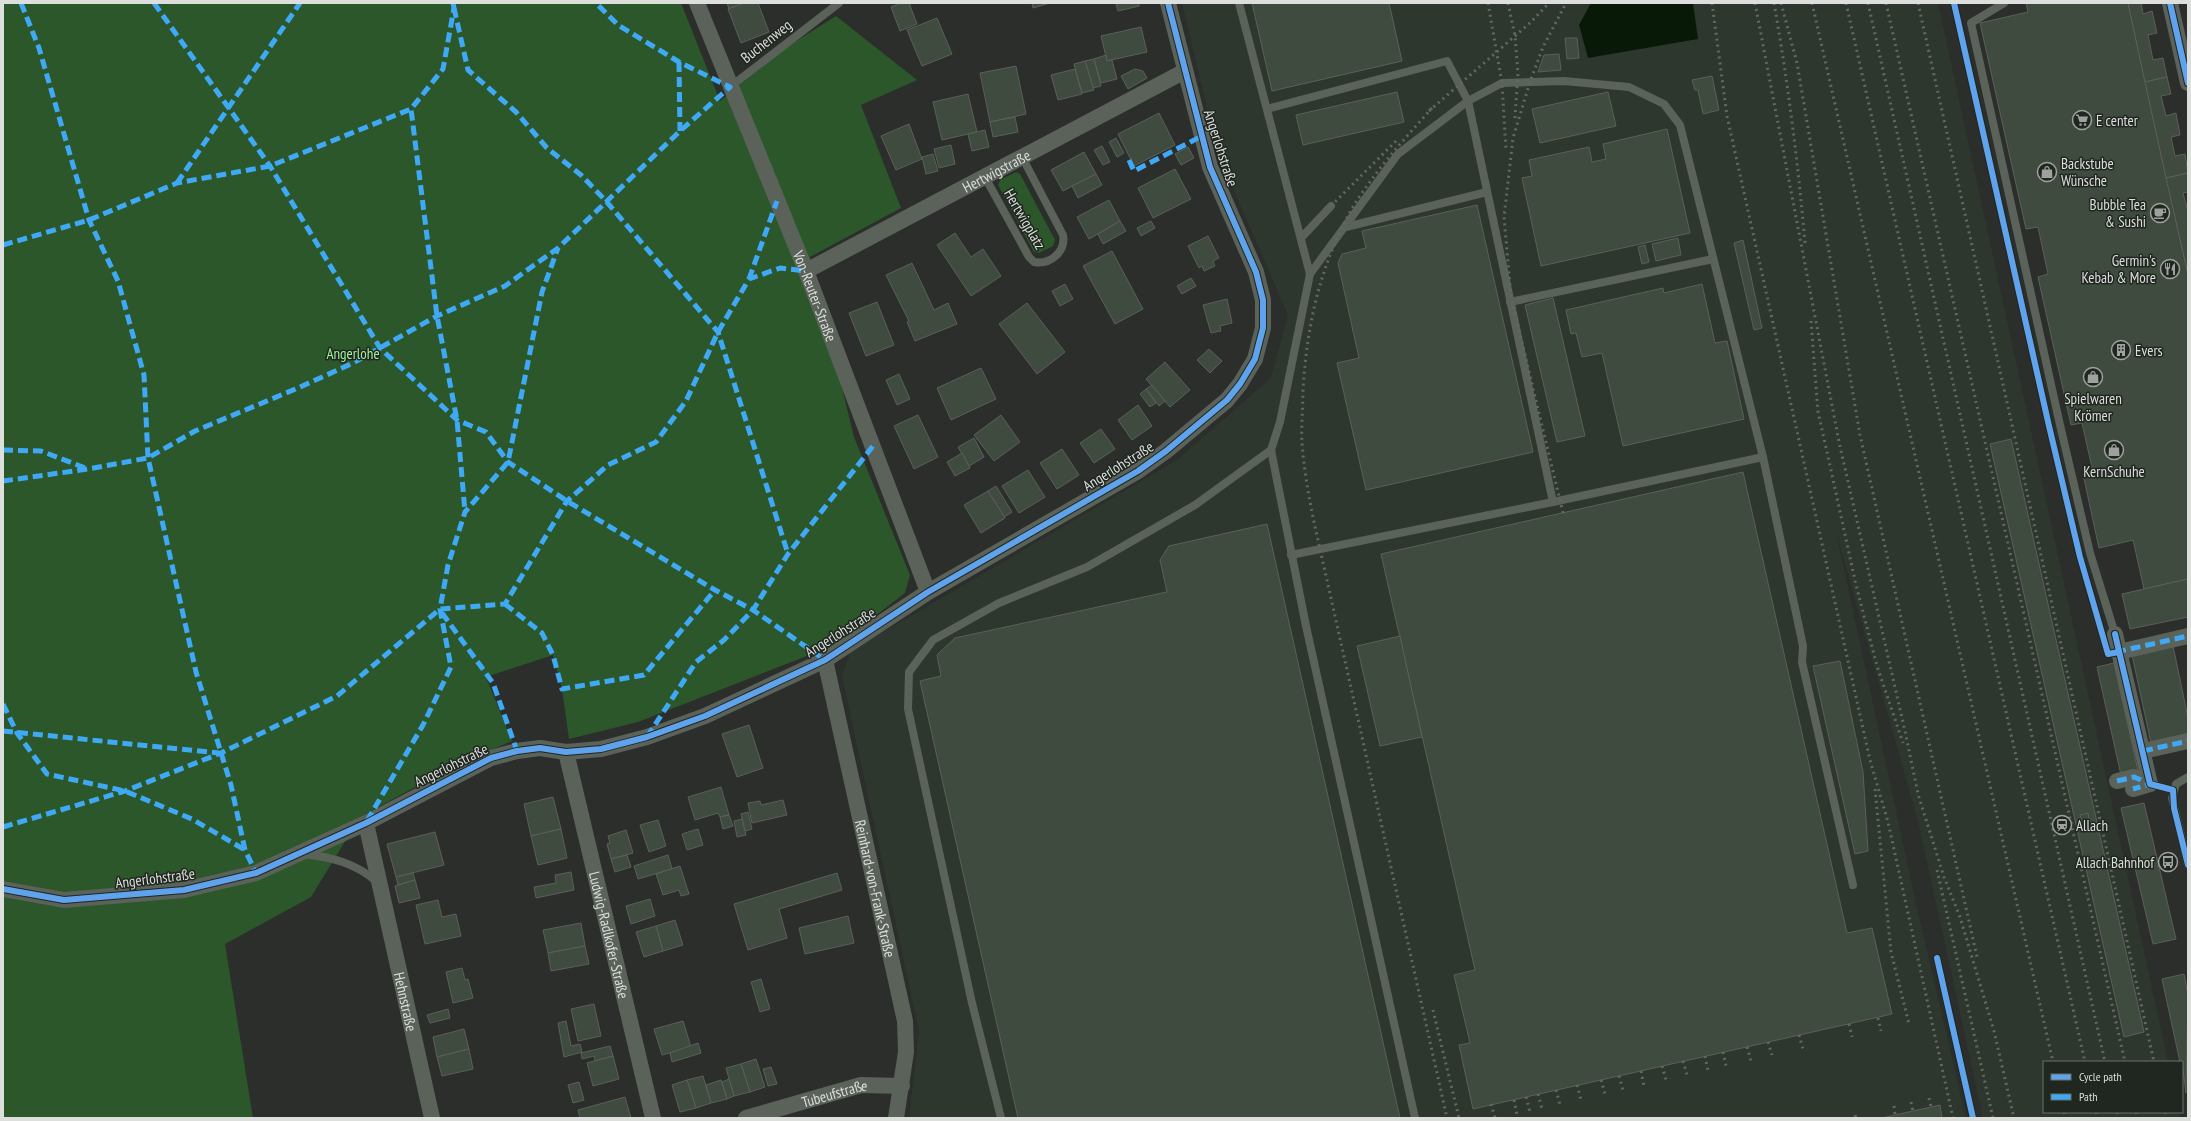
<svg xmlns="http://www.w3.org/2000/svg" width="2191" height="1121" font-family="'PT Sans Narrow',sans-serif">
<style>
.built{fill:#2e372e}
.green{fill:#2b572b}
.water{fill:#081908}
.building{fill:#3e4b3e;stroke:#5c5f5c}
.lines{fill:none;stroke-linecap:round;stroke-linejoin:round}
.lane{stroke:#5a625a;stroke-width:8}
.street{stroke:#5a625a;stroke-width:16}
.rail{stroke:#626862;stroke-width:3;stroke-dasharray:2 4;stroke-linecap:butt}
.quiet{stroke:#3fa9f5;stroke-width:5;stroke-dasharray:10 5;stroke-linecap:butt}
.cycleway-casing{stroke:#202620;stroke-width:8}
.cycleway{stroke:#60a3ed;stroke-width:6}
.labels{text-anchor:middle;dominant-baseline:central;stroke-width:3;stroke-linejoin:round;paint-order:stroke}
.street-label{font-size:15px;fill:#dcdfdc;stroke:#202620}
.poi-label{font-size:15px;fill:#dcdfdc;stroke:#202620;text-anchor:start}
.park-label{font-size:15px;fill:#9cf59a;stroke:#202620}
</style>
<rect width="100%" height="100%" fill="#2b2e2b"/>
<polygon class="built" points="1182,3 1938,3 2168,1062 2044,1062 2044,1112 2179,1112 2180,1118 1983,1118 1918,821 1836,532 1917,908 1966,1118 909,1118 919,1031 842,676 851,651 1177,460 1271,378 1288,315 1218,154"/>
<g class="green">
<polygon points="3,3 681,3 720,101 787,47 836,16 917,80 861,105 901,208 810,257 854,437 910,575 905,593 840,643 638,722 569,739 562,689 553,655 486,677 512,741 450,768 360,817 311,897 225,944 253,1118 3,1118"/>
<polygon points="1016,172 1020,174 1055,240 1053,246 1039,253 1034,252 998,185 1000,180"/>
</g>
<polygon class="water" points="1591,3 1693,3 1698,39 1588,58 1579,25"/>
<g class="building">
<polygon points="727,3 744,3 729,9"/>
<polygon points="744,3 758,3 769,32 741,43 728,9"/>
<polygon points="909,3 917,24 900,31 891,7 901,3"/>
<polygon points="1032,3 1050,3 1033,8"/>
<polygon points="1116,3 1139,3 1139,6 1118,11"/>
<polygon points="1252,3 1389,3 1402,61 1272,91"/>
<polygon points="2026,3 2128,3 2188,275 2188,579 2144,589 2133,540 2099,548 2083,474 2093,472 2082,423 2071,425 2038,277 2048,274 2038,227 2026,229 1980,23 2028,12"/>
<polygon points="2128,3 2141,3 2143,14 2152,11 2157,33 2148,35 2153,60 2163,58 2167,77 2145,82"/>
<polygon points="937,18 952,54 922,66 907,30"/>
<polygon points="1141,27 1147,52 1107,61 1101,36"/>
<polygon points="1565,38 1577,38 1579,58 1567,59"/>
<polygon points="1559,54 1561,70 1538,72 1544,55"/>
<polygon points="1106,55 1107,61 1112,60 1117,79 1101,83 1094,59"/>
<polygon points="1094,59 1101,86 1093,88 1085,61"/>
<polygon points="1085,61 1094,90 1082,93 1074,64"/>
<polygon points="1016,66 1026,114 990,122 980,73"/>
<polygon points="1075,69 1082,94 1058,100 1051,75"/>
<polygon points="1135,69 1143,71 1147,78 1128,89 1121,76"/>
<polygon points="1712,76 1719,110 1703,114 1698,90 1695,90 1692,80"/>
<polygon points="2167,77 2171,94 2161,96 2166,116 2176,113 2180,135 2171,137 2175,156 2185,154 2188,173 2166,178 2145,82"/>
<polygon points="1397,92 1404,122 1303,145 1296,115"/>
<polygon points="1608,92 1616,126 1540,143 1532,109"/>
<polygon points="968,94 977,132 942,140 933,102"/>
<polygon points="1159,113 1175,145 1134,166 1118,134"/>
<polygon points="1015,117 1018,132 993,137 990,122"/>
<polygon points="909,124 922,159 896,170 881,136"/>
<polygon points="1667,129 1690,233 1541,266 1522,178 1532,176 1529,160 1589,147 1592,162 1606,159 1603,144"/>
<polygon points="985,130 989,147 972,151 968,134"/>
<polygon points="1116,138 1124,153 1117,157 1109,142"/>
<polygon points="951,145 955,164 939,168 934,149"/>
<polygon points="1102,146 1110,162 1103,165 1094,150"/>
<polygon points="1188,147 1194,158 1181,165 1175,154"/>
<polygon points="1084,152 1096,174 1063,191 1051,170"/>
<polygon points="933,154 938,171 926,174 922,157"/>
<polygon points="1175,169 1191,199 1153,218 1138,188"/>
<polygon points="2188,173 2188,192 2183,193 2188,211 2188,274 2166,178"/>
<polygon points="1096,174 1102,185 1078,198 1072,186"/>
<polygon points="1109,200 1120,221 1089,239 1077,217"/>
<polygon points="1477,205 1533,452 1366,490 1337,363 1359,358 1338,263 1342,254 1366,248 1362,231"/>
<polygon points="1120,221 1126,231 1103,244 1098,234"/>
<polygon points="1151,221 1155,228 1141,236 1137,228"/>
<polygon points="955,233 971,257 983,249 1001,276 971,296 937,245"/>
<polygon points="1208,236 1219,258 1213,261 1215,266 1204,271 1202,266 1199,268 1188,246"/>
<polygon points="1678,238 1681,255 1656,261 1652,244"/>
<polygon points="1743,240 1762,328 1754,330 1734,243"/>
<polygon points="1645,245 1649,262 1642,264 1638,247"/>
<polygon points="1112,251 1143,309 1115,324 1083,266"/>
<polygon points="912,263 934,310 948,303 957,324 915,341 907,322 909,321 886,275"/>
<polygon points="1191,278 1196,286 1182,294 1177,286"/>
<polygon points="1065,284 1073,299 1060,306 1052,291"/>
<polygon points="1702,284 1715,343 1727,341 1744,419 1623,446 1602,353 1582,357 1576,333 1571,334 1566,310 1663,288 1664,293"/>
<polygon points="1553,298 1585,436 1557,442 1525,305"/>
<polygon points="1227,299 1232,323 1220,326 1221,331 1211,333 1203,305"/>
<polygon points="877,302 894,345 866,356 849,313"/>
<polygon points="1027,303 1065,352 1037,374 999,324"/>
<polygon points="1209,349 1222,361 1210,373 1197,360"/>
<polygon points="1165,362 1190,390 1170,407 1146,379"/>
<polygon points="981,368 996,399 951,420 937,388"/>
<polygon points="899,374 910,399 897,405 886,380"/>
<polygon points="1152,385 1165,401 1159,406 1146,389"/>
<polygon points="1146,389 1156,403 1150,407 1140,394"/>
<polygon points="1138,405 1152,426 1132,440 1118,420"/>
<polygon points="918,415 938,457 914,469 894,426"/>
<polygon points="1001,415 1020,442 994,461 974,435"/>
<polygon points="1101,429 1115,449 1094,463 1080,443"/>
<polygon points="974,438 984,457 969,466 958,447"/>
<polygon points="2011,439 2144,1032 2124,1037 1990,444"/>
<polygon points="1062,449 1079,475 1057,489 1040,463"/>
<polygon points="962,453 970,468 955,476 947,462"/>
<polygon points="1028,470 1045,497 1019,513 1002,486"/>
<polygon points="1743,472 1847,933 1872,928 1892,1014 1473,1109 1459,1045 1470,1043 1454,975 1475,970 1381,554"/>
<polygon points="996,486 1012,512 1004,517 988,491"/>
<polygon points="988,491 1005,518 981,533 964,505"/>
<polygon points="1267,524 1400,1118 1018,1118 920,681 941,676 937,655 955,638 1167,592 1160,560 1169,546"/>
<polygon points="2188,579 2188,617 2130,629 2122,594"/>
<polygon points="1400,636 1422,737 1380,746 1357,646"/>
<polygon points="2173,646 2188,718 2188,735 2151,743 2132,655"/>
<polygon points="1840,661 1863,772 1868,851 1855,854 1813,666"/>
<polygon points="2114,663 2138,771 2121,775 2097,667"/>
<polygon points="749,725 763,768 737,777 722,734"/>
<polygon points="721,787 729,815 720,817 718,813 695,820 688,797"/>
<polygon points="553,797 561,829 531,836 524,804"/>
<polygon points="783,800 787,815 752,823 748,803 760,801 761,805"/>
<polygon points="2144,803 2176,939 2153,944 2121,808"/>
<polygon points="748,812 752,829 745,831 741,814"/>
<polygon points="2088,813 2089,820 2082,822 2080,815"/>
<polygon points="729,815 733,826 723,829 720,817"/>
<polygon points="742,819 746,835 737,837 734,821"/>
<polygon points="658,820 666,846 649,852 640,825"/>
<polygon points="561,829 567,858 538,865 531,836"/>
<polygon points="698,829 703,845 687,850 682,834"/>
<polygon points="626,830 633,853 611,859 607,844 610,843 608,836"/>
<polygon points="435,832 444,865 396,877 387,844"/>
<polygon points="627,855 631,867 615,872 611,859"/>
<polygon points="668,855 672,869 638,879 634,866"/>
<polygon points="680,866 689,894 681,896 679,890 663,895 656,874"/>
<polygon points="571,872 574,890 536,898 534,887 556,883 555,875"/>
<polygon points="413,873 415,880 398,885 396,877"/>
<polygon points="837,873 842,890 779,909 787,938 748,950 734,904"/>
<polygon points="415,880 420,898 399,903 395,886"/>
<polygon points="650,899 655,916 631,924 626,906"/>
<polygon points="438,900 442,917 456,914 461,936 425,944 416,905"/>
<polygon points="848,916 854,943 805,954 799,928"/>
<polygon points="675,920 683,945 663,951 656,926"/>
<polygon points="581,923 585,946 548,953 543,930"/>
<polygon points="656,926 663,951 644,957 636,932"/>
<polygon points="585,946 589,964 551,971 548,953"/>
<polygon points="462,968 465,980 468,979 473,998 453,1003 446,972"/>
<polygon points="2184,974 2188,995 2186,1093 2182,1062 2180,1062 2162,979"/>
<polygon points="761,979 770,1009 760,1012 751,982"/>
<polygon points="594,1004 601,1036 578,1041 571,1009"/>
<polygon points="448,1009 450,1018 430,1023 427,1015"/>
<polygon points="566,1021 571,1046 580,1044 582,1052 564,1057 558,1023"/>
<polygon points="683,1021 691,1047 662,1055 654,1029"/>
<polygon points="464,1029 469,1049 437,1057 433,1037"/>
<polygon points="698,1043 701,1053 672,1062 670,1053"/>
<polygon points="610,1046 613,1056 595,1061 594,1056 582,1059 581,1053"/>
<polygon points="469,1049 473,1069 442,1076 437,1057"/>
<polygon points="613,1056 619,1079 593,1086 587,1063"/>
<polygon points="756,1059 765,1087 750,1092 741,1064"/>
<polygon points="741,1064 750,1092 734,1096 726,1068"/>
<polygon points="771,1067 777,1084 768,1086 763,1069"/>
<polygon points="703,1076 711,1103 696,1108 687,1080"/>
<polygon points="729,1079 734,1096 727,1099 722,1082"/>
<polygon points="687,1080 696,1108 680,1112 672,1085"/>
<polygon points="721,1080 727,1099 711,1103 706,1085"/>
<polygon points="579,1082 584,1100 573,1103 568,1085"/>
<polygon points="625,1097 631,1118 580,1118 578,1110"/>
<polygon points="1940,1105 1942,1118 1882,1118 1895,1115"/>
</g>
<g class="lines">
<g class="lane">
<polyline points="2004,3 1971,23 2060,425 2090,553 2115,634"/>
<polyline points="730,87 839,3"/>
<polyline points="1267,109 1447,61 1468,101 1553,502"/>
<path d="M985 177 1029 257 1034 262C1050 265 1066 252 1063 235L1022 157"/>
<polyline points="1346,227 1487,192"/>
<polyline points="1301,238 1331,206"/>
<polyline points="1310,274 1398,154 1468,101 1502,83 1564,81 1629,87 1664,104 1680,125 1763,457 1803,646 1802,662 1853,885"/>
<polyline points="1510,302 1713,259"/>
<polyline points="1271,450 1306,626 1415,1118"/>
<polyline points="1291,555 1553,502 1763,457"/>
<polyline points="2188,777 2176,784 2172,798 2188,865"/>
<path d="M303 854C331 857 356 863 377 882"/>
<polyline points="1001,1118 972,1003 908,709 909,672 933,640 999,603 1087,567 1195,505 1271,450 1280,422 1310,274 1239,3"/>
</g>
<g class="street">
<path id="s1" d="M697 3 806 271 928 592"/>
<polyline points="2170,3 2188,83"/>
<path id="s2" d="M806 271 1185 71"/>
<polyline points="2115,634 2150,784"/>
<polyline points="2119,652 2188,636"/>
<path id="s3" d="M825 660 905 1021 906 1052 896 1118"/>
<polyline points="2143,751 2188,741"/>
<path id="s4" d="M566 752 653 1118"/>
<polyline points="2117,781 2134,777 2150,784 2133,789"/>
<path id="s5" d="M366 823 432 1118"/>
<polyline points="3,889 64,900 184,890 256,873 366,823 491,758 517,751 540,748 566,752 601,749 647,737 705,716 825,660 928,592 1138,471 1166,451 1227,400 1240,384 1255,359 1263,328 1263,300 1256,272 1210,167 1168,3"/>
<path id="s6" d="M746 1118 861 1085 902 1086"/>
</g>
<g class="rail">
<polyline points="1488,3 1502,83 1506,151"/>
<polyline points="1508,3 1515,36 1518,74 1515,118"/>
<polyline points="1712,3 1727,116 1870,760 1888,822 1953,1118"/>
<polyline points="1755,3 1839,442 1905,731 1918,794 1944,877 1960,917 1994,1031 2014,1118"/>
<path d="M1774 3C1788 83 1798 162 1805 243"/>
<polyline points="1781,3 1797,63 1860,435 1977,957"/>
<polyline points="1812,3 2053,1062"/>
<polyline points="1846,3 2085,1062"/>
<polyline points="1868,3 2105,1062"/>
<polyline points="1886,3 2125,1062"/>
<polyline points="1918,3 2154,1062"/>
<path d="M1432 108C1405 138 1378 168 1356 202 1321 260 1307 323 1303 390 1303 408 1301 426 1302 444 1305 480 1312 514 1320 549L1447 1118"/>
<polyline points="1429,111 1531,22 1549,3"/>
<polyline points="1331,206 1396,141"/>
<polyline points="1811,321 1818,412 1827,452 1856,585 1877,666 1903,743"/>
<polyline points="1563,513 1511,297 1504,217 1513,138 1530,82 1543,47 1566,3"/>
<polyline points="1875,789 1891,952 1909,1024"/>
<polyline points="1937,870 1993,1118"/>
<polyline points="1433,1010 1459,1118"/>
<polyline points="1878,1018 1881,1031"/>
<polyline points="1849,1024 1852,1037"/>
<polyline points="1799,1035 1803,1049"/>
<polyline points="1768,1042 1772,1055"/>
<polyline points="1747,1047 1751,1061"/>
<polyline points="1723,1052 1726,1066"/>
<polyline points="1705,1056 1708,1071"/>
<polyline points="1683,1061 1687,1075"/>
<polyline points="1662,1066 1666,1080"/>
<polyline points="1641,1071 1644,1086"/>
<polyline points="1619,1076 1623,1090"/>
<polyline points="1601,1080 1605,1094"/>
<polyline points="1577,1085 1581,1100"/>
<polyline points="1556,1090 1560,1105"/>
<polyline points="1538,1094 1542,1109"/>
<polyline points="1526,1097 1530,1112"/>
<polyline points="1929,1098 1931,1107"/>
<polyline points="1514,1100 1517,1115"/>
<polyline points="1911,1102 1913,1111"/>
<polyline points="1491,1104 1495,1118"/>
<polyline points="1894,1106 1895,1115"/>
<polyline points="2064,1112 2065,1118"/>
<polyline points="2096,1112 2097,1118"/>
<polyline points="2117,1112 2118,1118"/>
<polyline points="2136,1112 2137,1118"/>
<polyline points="2165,1112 2167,1118"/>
<polyline points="1855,1115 1856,1118"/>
</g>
<g class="quiet">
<polyline points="21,3 39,48 89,220 118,281 144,375 148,458 196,672 231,785 245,850 256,873"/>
<polyline points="154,3 270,166 380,348 457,420 486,432 508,462 567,501 715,590 753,610 825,660"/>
<polyline points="453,3 454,8 443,69 411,109 437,316 457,420 465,512"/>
<polyline points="454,8 468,70 516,112 547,148 581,175 606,201 718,332 788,554"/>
<polyline points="679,62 680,131"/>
<polyline points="1129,160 1134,171 1202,136"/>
<polyline points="177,183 300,3"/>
<polyline points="3,245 89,220 177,183 270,166 411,109"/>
<polyline points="749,279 777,201"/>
<polyline points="3,450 41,451 88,469"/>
<polyline points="3,481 88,469 148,458 195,431 298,388 353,363 437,316 505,286 558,248 680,131 730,87 679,62 618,25 596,3"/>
<polyline points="505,604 542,633 553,655 562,689 644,675 715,590"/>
<polyline points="442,613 493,683 517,751"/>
<polyline points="2116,652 2188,636"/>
<polyline points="3,704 17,733 47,774 125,791 192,819 245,850"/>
<polyline points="3,731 219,753"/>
<polyline points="647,737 696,662 724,640 753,610 788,554 873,446"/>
<polyline points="2143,751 2188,741"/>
<polyline points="2117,781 2134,777 2150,784 2133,789"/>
<polyline points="367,821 423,725 451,667 440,609 448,565 465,512 508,462 542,292 558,248"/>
<polyline points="3,827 125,791 221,753 337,696 440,609 505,604 567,501 608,465 656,442 686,401 718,332 749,279 780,268 806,271"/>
</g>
<defs>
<g id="cycleway">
<polyline points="1954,3 2049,426 2080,557 2108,654 2119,652"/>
<polyline points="2170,3 2188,83"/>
<polyline points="2115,634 2150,784 2173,790 2174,808 2188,865"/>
<polyline points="3,889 64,900 184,890 256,873 366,823 491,758 517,751 540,748 566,752 601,749 647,737 705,716 825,660 928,592 1138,471 1166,451 1227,400 1240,384 1255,359 1263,328 1263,300 1256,272 1210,167 1168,3"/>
<polyline points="1937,958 1973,1118"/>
</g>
</defs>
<use href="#cycleway" class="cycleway-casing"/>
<use href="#cycleway" class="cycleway"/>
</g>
<defs>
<symbol id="supermarket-ring" viewBox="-11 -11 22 22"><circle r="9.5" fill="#202620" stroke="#9ea19e" stroke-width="1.5"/><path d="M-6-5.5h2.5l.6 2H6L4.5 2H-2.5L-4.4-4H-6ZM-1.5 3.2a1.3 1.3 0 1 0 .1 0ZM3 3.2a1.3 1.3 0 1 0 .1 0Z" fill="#9ea19e"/></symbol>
<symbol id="shop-ring" viewBox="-11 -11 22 22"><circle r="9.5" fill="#202620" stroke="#9ea19e" stroke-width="1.5"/><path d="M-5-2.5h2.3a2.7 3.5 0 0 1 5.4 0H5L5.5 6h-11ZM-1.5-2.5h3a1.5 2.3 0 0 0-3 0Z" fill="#9ea19e"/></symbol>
<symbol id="cafe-ring" viewBox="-11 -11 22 22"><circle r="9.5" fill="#202620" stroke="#9ea19e" stroke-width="1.5"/><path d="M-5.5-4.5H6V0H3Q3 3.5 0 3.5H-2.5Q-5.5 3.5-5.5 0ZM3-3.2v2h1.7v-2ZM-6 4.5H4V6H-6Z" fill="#9ea19e"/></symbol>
<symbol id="restaurant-ring" viewBox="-11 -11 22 22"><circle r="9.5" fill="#202620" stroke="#9ea19e" stroke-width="1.5"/><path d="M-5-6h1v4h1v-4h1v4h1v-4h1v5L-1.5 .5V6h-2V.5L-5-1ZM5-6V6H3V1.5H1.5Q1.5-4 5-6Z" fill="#9ea19e"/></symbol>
<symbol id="building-ring" viewBox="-11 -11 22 22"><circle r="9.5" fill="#202620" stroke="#9ea19e" stroke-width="1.5"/><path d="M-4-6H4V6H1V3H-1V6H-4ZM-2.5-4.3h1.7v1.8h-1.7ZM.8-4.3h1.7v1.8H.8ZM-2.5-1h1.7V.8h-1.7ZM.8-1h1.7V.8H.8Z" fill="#9ea19e"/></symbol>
<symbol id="station-ring" viewBox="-11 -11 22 22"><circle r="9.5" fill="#202620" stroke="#9ea19e" stroke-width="1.5"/><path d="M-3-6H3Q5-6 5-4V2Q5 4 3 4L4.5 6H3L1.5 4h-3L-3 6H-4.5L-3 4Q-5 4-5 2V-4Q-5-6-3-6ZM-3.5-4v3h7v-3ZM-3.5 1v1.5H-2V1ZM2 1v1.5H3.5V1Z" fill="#9ea19e"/></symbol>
<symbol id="bus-ring" viewBox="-11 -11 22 22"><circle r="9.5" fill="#202620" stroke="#9ea19e" stroke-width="1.5"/><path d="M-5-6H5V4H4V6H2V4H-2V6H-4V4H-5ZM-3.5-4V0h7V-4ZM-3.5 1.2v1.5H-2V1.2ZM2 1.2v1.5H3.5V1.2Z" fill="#9ea19e"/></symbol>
</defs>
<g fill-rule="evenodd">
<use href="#supermarket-ring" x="2071" y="109" width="22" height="22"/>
<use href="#shop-ring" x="2036" y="161" width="22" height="22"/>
<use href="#cafe-ring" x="2149" y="202" width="22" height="22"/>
<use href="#restaurant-ring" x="2159" y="258" width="22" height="22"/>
<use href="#building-ring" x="2110" y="339" width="22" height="22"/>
<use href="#shop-ring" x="2082" y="366" width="22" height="22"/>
<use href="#shop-ring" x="2103" y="439" width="22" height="22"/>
<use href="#station-ring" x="2051" y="814" width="22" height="22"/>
<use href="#bus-ring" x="2157" y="851" width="22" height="22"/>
</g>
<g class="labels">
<g class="street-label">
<text transform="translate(766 41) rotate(-38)">Buchenweg</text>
<text transform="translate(1221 148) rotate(72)">Angerlohstraße</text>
<text stroke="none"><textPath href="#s2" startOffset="215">Hertwigstraße</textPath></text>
<text transform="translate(1025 219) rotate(60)">Hertwigplatz</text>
<text stroke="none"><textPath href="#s1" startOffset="316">Von-Reuter-Straße</textPath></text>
<text transform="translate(1118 466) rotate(-32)">Angerlohstraße</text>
<text transform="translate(840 632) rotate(-32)">Angerlohstraße</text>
<text transform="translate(451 765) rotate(-26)">Angerlohstraße</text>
<text transform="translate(155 878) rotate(-7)">Angerlohstraße</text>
<text stroke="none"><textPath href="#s3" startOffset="234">Reinhard-von-Frank-Straße</textPath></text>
<text stroke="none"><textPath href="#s4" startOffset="188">Ludwig-Radlkofer-Straße</textPath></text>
<text stroke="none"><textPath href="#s5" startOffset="183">Hehnstraße</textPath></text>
<text stroke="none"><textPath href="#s6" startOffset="92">Tubeufstraße</textPath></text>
</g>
<g class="poi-label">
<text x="2096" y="120">E center</text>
<text x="2061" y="163">Backstube<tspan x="2061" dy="17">Wünsche</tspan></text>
<text x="2146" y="204" text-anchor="end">Bubble Tea<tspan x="2146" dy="17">&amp; Sushi</tspan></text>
<text x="2156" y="260" text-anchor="end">Germin's<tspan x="2156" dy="17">Kebab &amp; More</tspan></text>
<text x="2135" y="350">Evers</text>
<text x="2093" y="398" text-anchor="middle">Spielwaren<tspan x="2093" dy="17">Krömer</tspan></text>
<text x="2114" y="471" text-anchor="middle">KernSchuhe</text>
<text x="2076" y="825">Allach</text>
<text x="2154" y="862" text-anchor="end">Allach Bahnhof</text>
</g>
<g class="park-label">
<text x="353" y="353">Angerlohe</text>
</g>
</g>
<rect width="2191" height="1121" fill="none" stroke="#dcdfdc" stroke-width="8"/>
<rect x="2043" y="1061" width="140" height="52" fill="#202620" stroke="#6b706b"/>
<rect x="2051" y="1074" width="20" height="6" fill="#60a3ed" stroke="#6b706b"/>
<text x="2079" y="1081" font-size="12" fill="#dcdfdc">Cycle path</text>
<rect x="2051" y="1094" width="20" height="6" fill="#3fa9f5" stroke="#6b706b"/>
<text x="2079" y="1101" font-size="12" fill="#dcdfdc">Path</text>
</svg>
